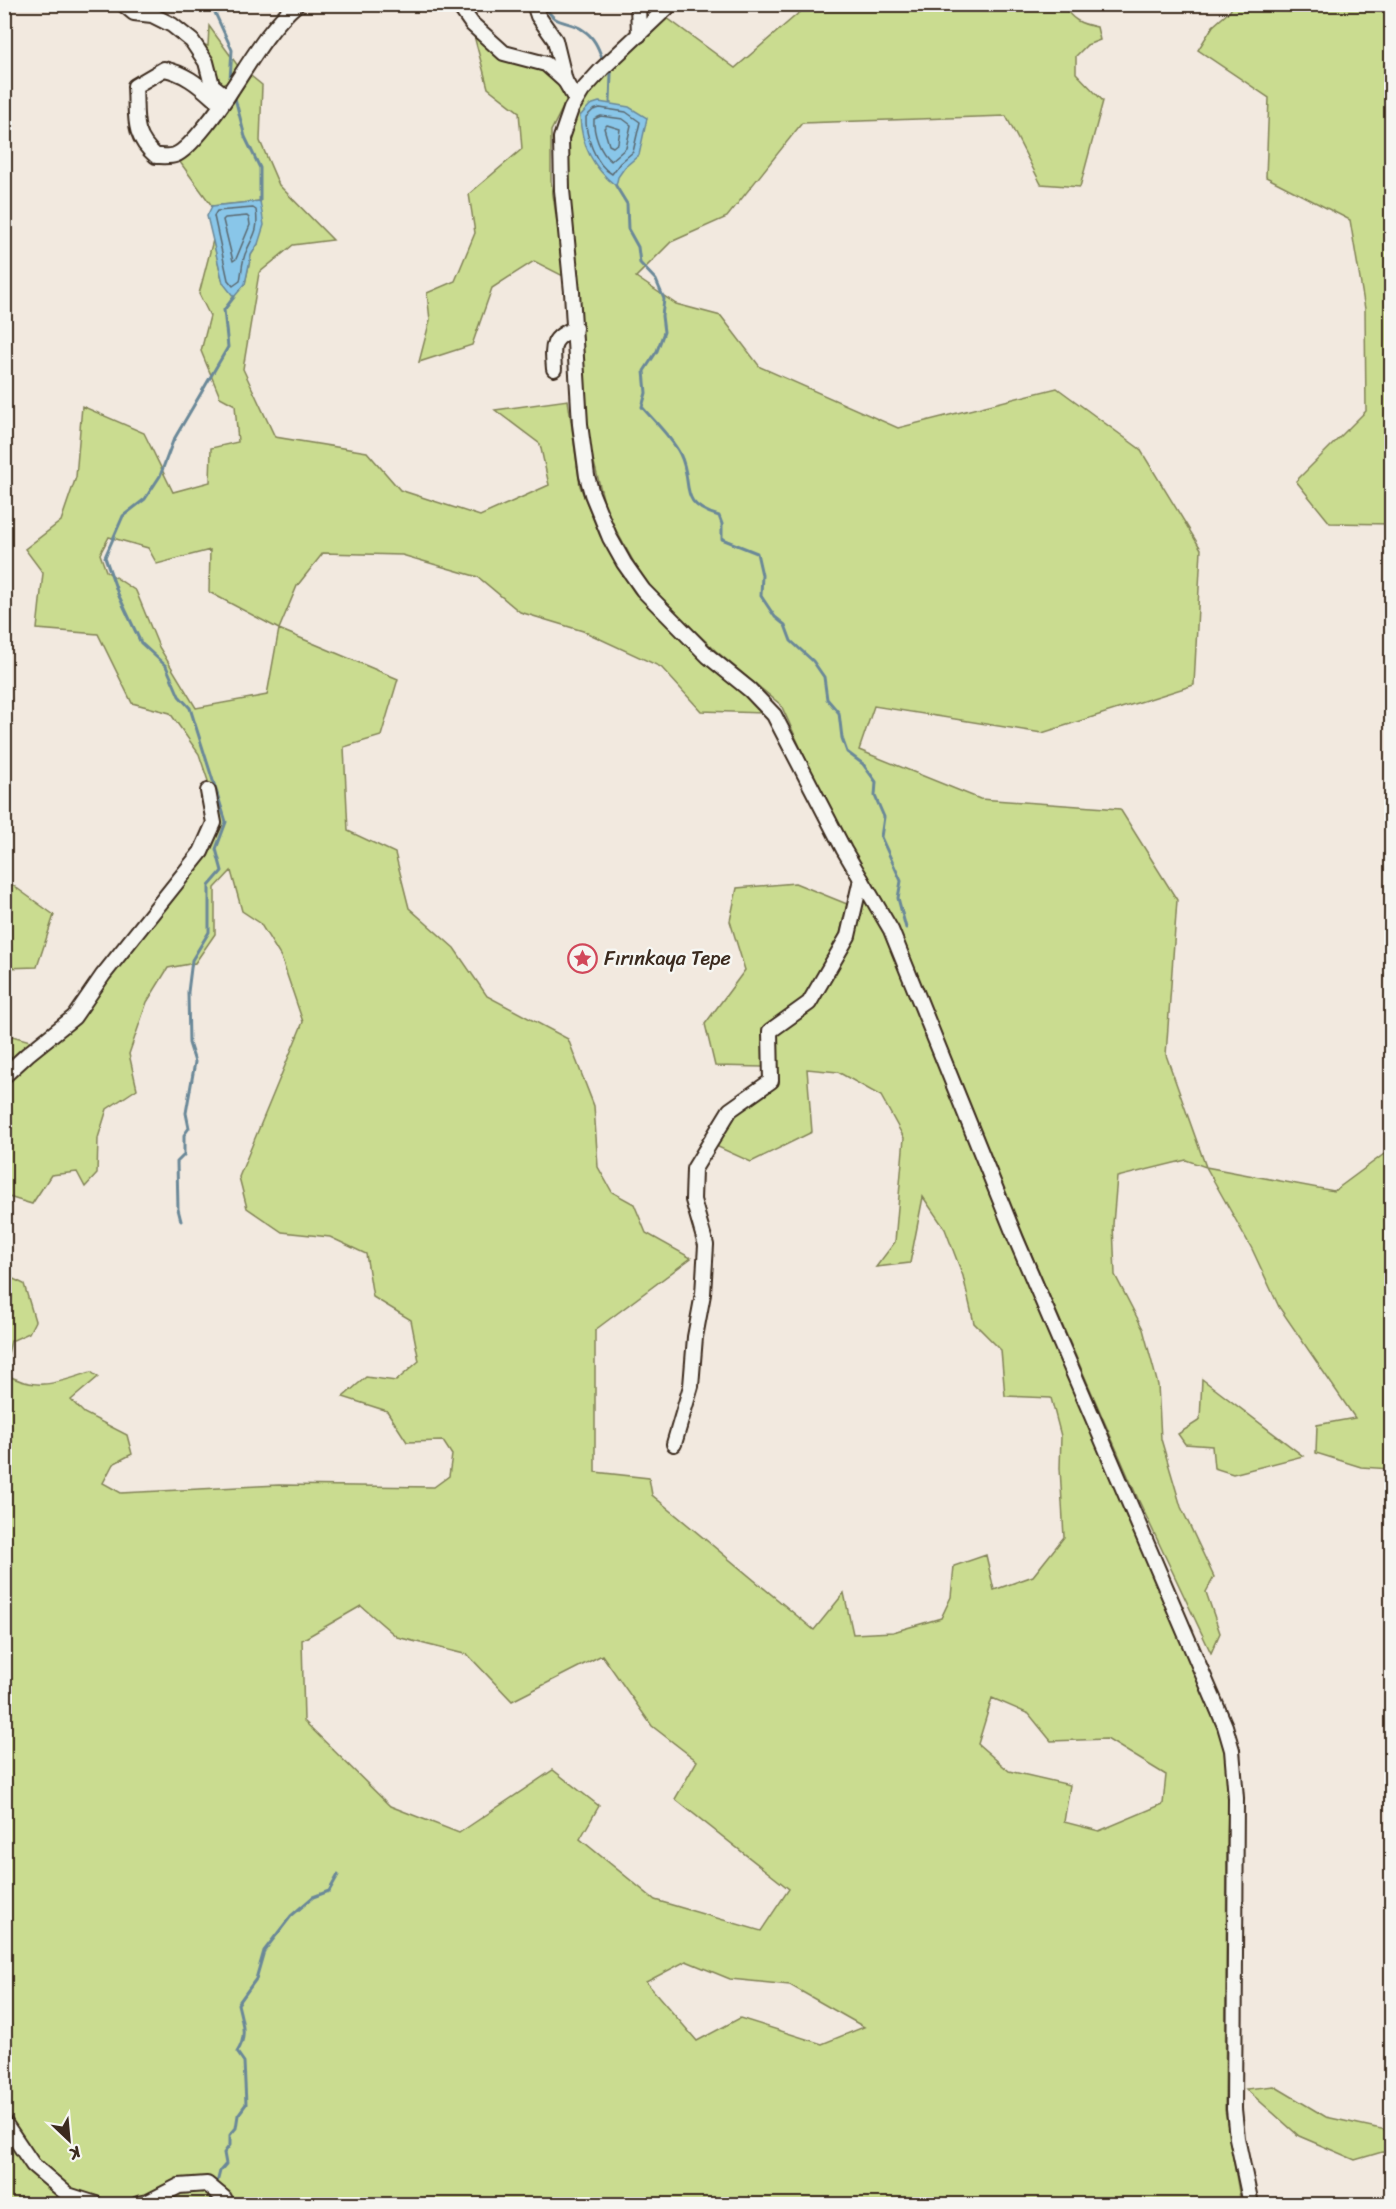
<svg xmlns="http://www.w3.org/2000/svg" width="1396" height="2209" font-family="Sriracha,sans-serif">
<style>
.green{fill:#cadc90;stroke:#828357;stroke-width:1.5;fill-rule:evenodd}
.water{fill:#89c6e9;stroke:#6a8898;stroke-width:1.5}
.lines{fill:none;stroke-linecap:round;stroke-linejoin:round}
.shore{stroke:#5a686f;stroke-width:1.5}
.stream{stroke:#6a8898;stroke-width:3}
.minor-casing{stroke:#3b2a1e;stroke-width:18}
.minor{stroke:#f6f6f2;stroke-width:14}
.labels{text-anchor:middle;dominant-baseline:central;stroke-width:5;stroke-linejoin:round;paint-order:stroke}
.poi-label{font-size:20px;fill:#3b2a1e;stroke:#f6f6f2;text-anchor:start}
</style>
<rect width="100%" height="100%" fill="#f2e9df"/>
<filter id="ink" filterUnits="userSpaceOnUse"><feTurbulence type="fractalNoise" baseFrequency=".0167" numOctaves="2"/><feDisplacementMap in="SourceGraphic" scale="12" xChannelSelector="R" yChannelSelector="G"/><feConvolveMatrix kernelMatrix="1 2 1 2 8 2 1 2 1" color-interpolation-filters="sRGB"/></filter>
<g filter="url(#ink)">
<g class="green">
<path d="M808 5H1064C1071 20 1081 24 1097 27L1100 40 1087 45 1076 56V73L1103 101 1080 187 1041 184 1006 116 802 123 727 217 671 242 636 277 676 304 721 316 760 367 898 428 1057 388 1140 449 1201 549 1194 685 1042 733 874 706 859 750 980 799 1120 809 1177 900 1166 1055 1206 1167 1334 1191 1391 1149V1469L1361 1467 1316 1453 1317 1425 1355 1418 1279 1307 1252 1249 1206 1167 1186 1160 1117 1177 1113 1224 1115 1275 1143 1329 1158 1385 1161 1439 1181 1507 1214 1577 1206 1592 1220 1633 1211 1653 1138 1499 983 1143 900 933 850 847 816 782 781 705 716 651 646 584 607 514 591 451 584 395 579 289 568 195 565 146 571 119 584 93 667 18 735 68Z"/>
<polygon points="1233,5 1391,5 1391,524 1330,523 1296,481 1366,411 1365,309 1350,220 1266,177 1269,98 1198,50 1213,26 1230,11"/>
<polygon points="209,26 238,66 236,78 226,93 215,84 196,42 208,46"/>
<polygon points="473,32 544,67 559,82 568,97 551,131 551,181 565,277 534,261 492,288 472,345 419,362 430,320 427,293 455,281 475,233 469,194 522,149 519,112 488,88"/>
<path d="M246 72 262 85 260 141 279 185 333 240 293 245 259 273 243 369 275 437 367 452 400 490 480 516 549 485 540 444 495 410 568 400 580 486 600 536 634 592 747 694 763 713 701 711 661 667 583 631 520 612 478 577 402 555 323 553 297 586 279 629 398 679 381 736 344 747 348 831 395 853 409 908 454 948 487 996 568 1039 594 1106 598 1167 612 1192 634 1204 646 1233 691 1258 595 1330V1472L649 1478 652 1495 814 1630 844 1593 853 1634 893 1632 941 1618 951 1597 954 1566 986 1555 994 1590 1033 1576 1064 1537 1060 1468 1061 1436 1051 1398 1005 1396 1001 1350 974 1323 963 1276 945 1229 923 1197 910 1263 876 1267 895 1242 904 1138 881 1096 838 1072 807 1069 812 1132 751 1162 718 1147 715 1141 733 1113 775 1083 774 1034 816 1003 862 889 884 924 1013 1249 1210 1703 1225 1751 1229 1779 1227 1837 1225 2110 1241 2204H232L207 2179 144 2198 111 2204 71 2190 38 2162 5 2116 4 1373C36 1393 59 1382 91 1372L98 1377 71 1400 84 1413 127 1435 132 1454 113 1464 103 1483 121 1493 279 1485 434 1487 449 1476 452 1455 443 1441 407 1442 387 1411 343 1397 366 1377 396 1381 419 1361 411 1320 373 1297 366 1254 330 1237 282 1232 247 1208 239 1177 303 1022 281 957 260 923 242 911 231 871 215 888V934L195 963 168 968 147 1002 129 1054 137 1089 107 1109 98 1138 97 1174 85 1187 77 1172 51 1175 32 1204 5 1196V1082L107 977 203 855 220 817 199 754 170 713 132 703 98 634 37 629 43 573 25 549 61 521 76 477 82 406 144 433 173 492 210 482 211 448 238 442 235 405 220 397 201 351 210 316 199 294 213 240 223 283 245 284 251 255 258 244 260 201 212 206 177 158ZM109 537 148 548 157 564 210 550 209 592 279 629 267 695 196 708 159 647 136 591 106 571 100 554ZM361 1606 397 1637 468 1655 512 1701 602 1655 652 1726 697 1761 675 1799 789 1889 761 1931 655 1900 580 1839 599 1806 553 1770 459 1833 390 1806 304 1721 302 1640ZM992 1698 1029 1714 1051 1741 1107 1739 1166 1775 1163 1804 1099 1831 1064 1822 1070 1785 1009 1771 978 1744ZM686 1961 730 1979 790 1985 864 2027 822 2044 740 2018 697 2041 646 1982Z"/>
<polygon points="4,879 54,915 37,967 5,968"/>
<polygon points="795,883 847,904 840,934 804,997 763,1030 763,1067 715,1066 705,1024 745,970 730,921 737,888"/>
<polygon points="5,1034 34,1042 5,1070"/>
<polygon points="5,1275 24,1284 35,1321 29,1333 11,1341 5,1366"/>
<polygon points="1202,1379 1303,1456 1233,1474 1214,1468 1212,1446 1185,1444 1178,1434 1200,1420"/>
<polygon points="1274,2086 1326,2117 1391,2131 1391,2153 1382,2152 1355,2160 1299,2136 1246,2089"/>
<polygon points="4,2132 81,2204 5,2204"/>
<polygon points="179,2190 205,2190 221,2204 153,2204"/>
</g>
<g class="water">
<path d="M599 102 629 107 647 118 639 155 625 167 618 177 616 186C593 168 581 145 580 116L590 105Z"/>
<polygon points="260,201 264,225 258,244 251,255 245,284 234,297 223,283 207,216 212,206"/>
</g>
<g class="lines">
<g class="shore">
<path d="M600 108 626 112 640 122 633 152 620 163 612 174C595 165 585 134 586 117L593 110Z"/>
<path d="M601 116 623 119 631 125 626 148 611 161C600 153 593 133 594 119Z"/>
<polygon points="607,125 620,129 618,143 613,147 609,145 604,128"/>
<path d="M253 208 256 210C259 231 254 234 246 252 242 260 242 272 240 281L233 286 228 280 214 216 217 211Z"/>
<polygon points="247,216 249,218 250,225 236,259 233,261 223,220 225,218"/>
</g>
<g class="stream">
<polyline points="211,4 232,50 230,79"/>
<path d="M545 4C553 27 568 19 583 30 594 37 598 47 602 58"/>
<polyline points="234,94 245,137 260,168 260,201"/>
<polyline points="610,102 611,73"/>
<path d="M616 186 627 204 628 229 638 247 640 263 656 280 664 299 662 316 664 332 657 351 644 371 646 393 642 407C654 421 672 438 680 454 695 484 675 503 719 516L722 524V539L757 553 762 575 761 596 775 617 785 625 791 641 813 661 824 677 827 699 839 713 842 738 847 752 863 764 876 782 875 796 884 817 881 837 901 881 898 898 906 928"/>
<polyline points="181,1221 178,1209 177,1162 184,1155 184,1135 189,1128 186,1113 195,1062 189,1043 188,992 192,960 209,932 209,886 222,871 216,849 226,822 190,708 179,696 166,666 141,643 118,594 105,557 123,516 145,499 160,476 173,441 228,347 224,310 234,297"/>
<path d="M217 2183 220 2171 226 2164 224 2153 230 2145V2135L236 2128 238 2115 246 2104 244 2062 237 2052C248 2036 242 2022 238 2004L256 1979 264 1951 291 1916 313 1897 329 1891 338 1875"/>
<polyline points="209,2204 213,2195"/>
</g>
<defs>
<g id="minor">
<polyline points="123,4 134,13 152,15 172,25 192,41 206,62 212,85 226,96"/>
<polyline points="458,4 472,24 504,53 546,64 565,81"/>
<polyline points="534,4 538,16 555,40 565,81 576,100"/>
<polyline points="638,4 639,35"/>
<polyline points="650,4 666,9"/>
<polyline points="671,4 602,69 582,91 571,109 561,138 562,190 572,292 580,424 587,476 592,494 610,538 624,563 643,590 708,656 750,690 774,715 844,850 891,930 1016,1239 1225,1726 1232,1750 1236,1798 1234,2109 1237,2138 1251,2204"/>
<path d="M227 97 213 98C198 84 184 73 164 69L135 86C137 117 131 134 156 156 161 156 170 157 175 155 190 150 223 104 232 89 252 59 269 28 297 4"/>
<path d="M554 369C552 344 551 339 575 328"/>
<polyline points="4,1076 28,1054 74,1017 103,975 201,852 214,823 208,791"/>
<polyline points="674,1444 691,1386 695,1337 703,1294 706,1245 693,1200 694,1169 730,1110 771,1081 770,1031 809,1003 848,936 861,879"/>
<polyline points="4,2122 33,2165 68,2195 96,2204"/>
<polyline points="138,2204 148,2202 179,2186 207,2184 224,2198 227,2204"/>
</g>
</defs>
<use href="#minor" class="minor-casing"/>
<use href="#minor" class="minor"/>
</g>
</g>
<defs>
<symbol id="sight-ring" viewBox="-11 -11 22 22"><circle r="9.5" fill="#f6f6f2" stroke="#d1495b" stroke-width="1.5"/><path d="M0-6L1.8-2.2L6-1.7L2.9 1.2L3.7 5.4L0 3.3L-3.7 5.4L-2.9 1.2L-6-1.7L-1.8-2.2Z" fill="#d1495b"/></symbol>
</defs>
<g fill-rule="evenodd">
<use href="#sight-ring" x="566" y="942" width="33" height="33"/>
</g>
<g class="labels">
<g class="poi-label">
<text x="604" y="958">Fırınkaya Tepe</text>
</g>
</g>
<rect width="1396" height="2209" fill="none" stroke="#f6f6f2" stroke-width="24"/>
<rect x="12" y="12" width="1372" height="2185" fill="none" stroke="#3b2a1e" stroke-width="2" filter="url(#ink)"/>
<g transform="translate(69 2140) rotate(154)" stroke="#f6f6f2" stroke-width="4.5" paint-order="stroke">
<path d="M0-4.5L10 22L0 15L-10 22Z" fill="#3b2a1e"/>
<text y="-9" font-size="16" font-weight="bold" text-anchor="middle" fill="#3b2a1e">K</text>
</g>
</svg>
